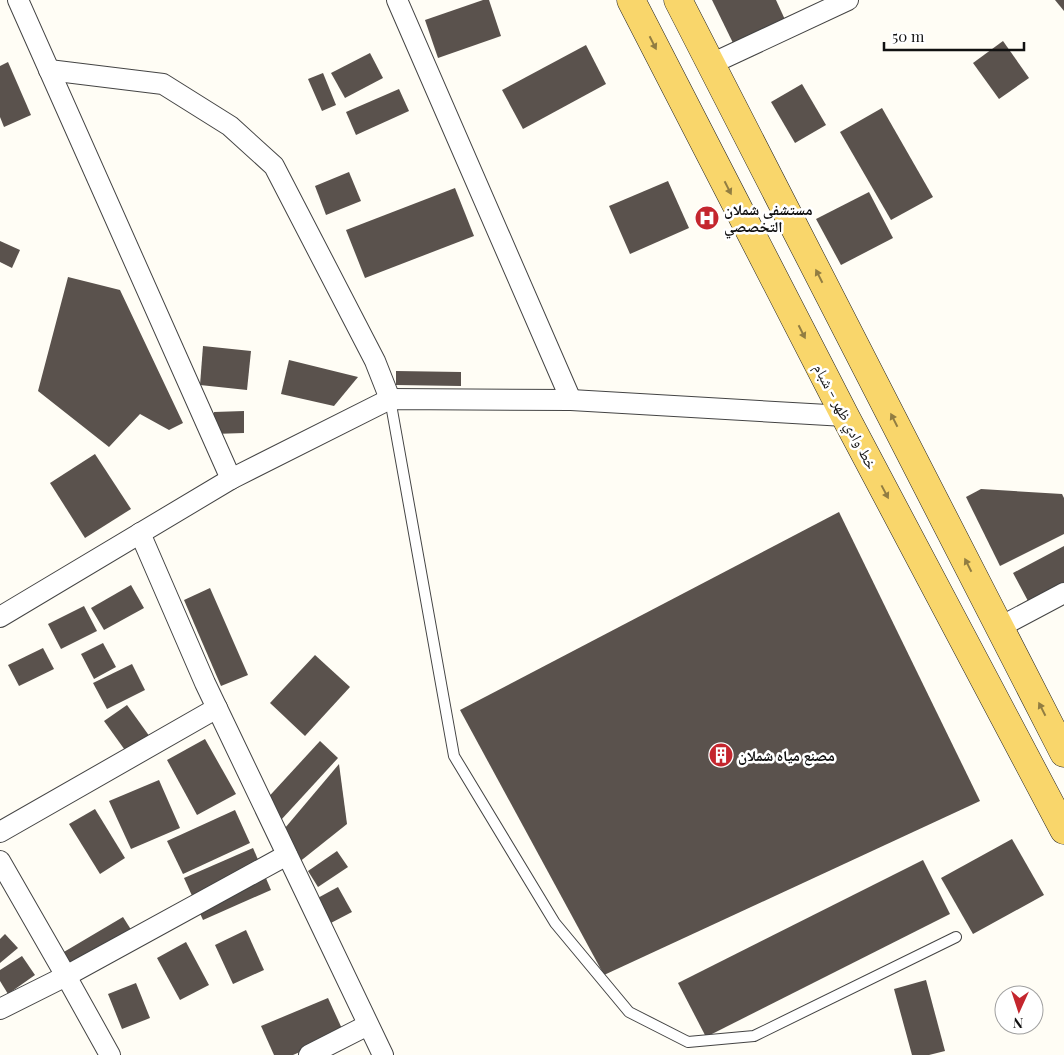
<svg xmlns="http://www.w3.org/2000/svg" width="1064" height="1055" font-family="'Playfair Display','Noto Naskh Arabic',serif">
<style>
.building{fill:#5a524d}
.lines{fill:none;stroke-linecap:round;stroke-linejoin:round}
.lane-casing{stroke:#444;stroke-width:12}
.street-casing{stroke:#444;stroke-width:22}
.primary-casing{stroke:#222;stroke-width:29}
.lane{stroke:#fff;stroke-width:10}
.street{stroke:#fff;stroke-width:20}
.primary{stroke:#f9d66b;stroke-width:28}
.oneway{fill:#917d42}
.labels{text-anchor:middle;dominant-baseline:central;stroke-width:5;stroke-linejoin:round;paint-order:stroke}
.poi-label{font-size:15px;font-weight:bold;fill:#111;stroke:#fff;text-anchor:start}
.street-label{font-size:15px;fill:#111;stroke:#fff}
</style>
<rect width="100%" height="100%" fill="#fffdf5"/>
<g class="building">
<polygon points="483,0 489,0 501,36 438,58 425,20"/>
<polygon points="712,0 776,0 787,24 733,43"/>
<polygon points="1055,0 1064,0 1064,11"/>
<polygon points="1003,41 1029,78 999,99 973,63"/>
<polygon points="586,45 606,84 523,129 502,90"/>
<polygon points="370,53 383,78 345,98 331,73"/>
<polygon points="8,62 31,115 4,127 0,117 0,66"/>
<polygon points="323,73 336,105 322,111 308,79"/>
<polygon points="802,84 826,125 795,143 771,102"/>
<polygon points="399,89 409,111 356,135 346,112"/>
<polygon points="882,108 933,197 891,220 840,132"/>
<polygon points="349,172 361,201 326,215 315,186"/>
<polygon points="668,181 689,228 630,254 609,206"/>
<polygon points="455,188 474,236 365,278 346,230"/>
<polygon points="869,192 893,238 841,265 816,219"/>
<polygon points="0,241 20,250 12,268 0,262"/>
<polygon points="68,277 120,290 183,423 169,430 140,414 109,447 38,391"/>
<polygon points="203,346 251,351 247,390 200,385"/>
<polygon points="289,360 358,377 334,406 281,394"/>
<polygon points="396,371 461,372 461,386 396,385"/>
<polygon points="244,411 244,433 214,434 214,412"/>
<polygon points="95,454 131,509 85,538 50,483"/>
<polygon points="981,489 1062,494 1064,498 1064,534 1000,566 966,497"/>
<polygon points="839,512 980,801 604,975 460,710"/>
<polygon points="1064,546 1064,582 1028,601 1013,573"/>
<polygon points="131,585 144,608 104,630 91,608"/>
<polygon points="210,588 248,675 221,686 184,600"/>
<polygon points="84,606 97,631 61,649 48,624"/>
<polygon points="103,643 116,667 94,679 81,654"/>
<polygon points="43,648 54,669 19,686 8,665"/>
<polygon points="315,655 350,687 305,736 270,703"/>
<polygon points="132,664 145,690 107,709 93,683"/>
<polygon points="127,705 150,737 127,753 104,721"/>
<polygon points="205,739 236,794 197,815 167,760"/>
<polygon points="320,741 338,758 281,820 263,803"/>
<polygon points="339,764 347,824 298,863 285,828"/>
<polygon points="159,780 180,828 131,849 109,801"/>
<polygon points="95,809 125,858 100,874 69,824"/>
<polygon points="235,810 250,843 183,874 167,841"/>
<polygon points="1012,839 1044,895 973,934 941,878"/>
<polygon points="253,848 271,890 203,920 184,878"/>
<polygon points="337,851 348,867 318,887 308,871"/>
<polygon points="923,860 950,914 706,1037 678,983"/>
<polygon points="338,887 352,912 327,925 314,900"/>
<polygon points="123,917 137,939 66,982 52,959"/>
<polygon points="246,930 264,970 233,984 215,945"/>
<polygon points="5,934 18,948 0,963 0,939"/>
<polygon points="186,942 209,985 180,1000 157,958"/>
<polygon points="22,956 35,975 8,994 0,981 0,970"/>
<polygon points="926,980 945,1051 929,1055 912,1055 894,989"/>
<polygon points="136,983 150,1018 122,1029 108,994"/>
<polygon points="328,998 344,1033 293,1055 274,1055 261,1026"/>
</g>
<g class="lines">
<defs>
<polyline id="lane" points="390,399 454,756 555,923 629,1012 688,1042 754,1036 956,937"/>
<g id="street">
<polyline points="18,0 231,479"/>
<polyline points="397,0 571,400"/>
<polyline points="711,64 848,0"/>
<polyline points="49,70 163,84 230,126 274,166 375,361 390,399"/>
<polyline points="140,533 205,683 383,1055"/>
<polyline points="0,617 231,479 390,399 571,400 845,416"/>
<polyline points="1000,627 1064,593"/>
<polyline points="0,832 217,708"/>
<polyline points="0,861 66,976 287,855"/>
<polyline points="0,1009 66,976 110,1055"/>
<polyline points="309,1055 368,1025"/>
</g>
<g id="primary">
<polyline points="631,0 845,416 1064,830"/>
<polyline points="678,0 1064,753"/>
</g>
</defs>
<use href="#lane" class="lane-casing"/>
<use href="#street" class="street-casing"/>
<use href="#primary" class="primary-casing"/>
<use href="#lane" class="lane"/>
<use href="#street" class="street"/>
<use href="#primary" class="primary"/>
</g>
<defs><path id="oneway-solid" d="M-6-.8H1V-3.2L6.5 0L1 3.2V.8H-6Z" transform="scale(1.25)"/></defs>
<g class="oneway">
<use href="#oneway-solid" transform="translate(653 43) rotate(63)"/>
<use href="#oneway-solid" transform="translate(728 188) rotate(63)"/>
<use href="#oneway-solid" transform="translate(819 276) rotate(-117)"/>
<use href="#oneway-solid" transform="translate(802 332) rotate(63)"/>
<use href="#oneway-solid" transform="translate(894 420) rotate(-117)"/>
<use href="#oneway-solid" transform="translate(885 492) rotate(62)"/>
<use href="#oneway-solid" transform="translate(968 565) rotate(-117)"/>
<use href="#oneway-solid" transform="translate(1042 709) rotate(-117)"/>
</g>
<defs>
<symbol id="hospital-disc" viewBox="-11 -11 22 22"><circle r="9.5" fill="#c4262e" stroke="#fff"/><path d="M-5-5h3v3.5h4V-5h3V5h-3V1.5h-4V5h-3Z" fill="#fff"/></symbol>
<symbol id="building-disc" viewBox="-11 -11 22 22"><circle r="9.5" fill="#c4262e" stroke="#fff"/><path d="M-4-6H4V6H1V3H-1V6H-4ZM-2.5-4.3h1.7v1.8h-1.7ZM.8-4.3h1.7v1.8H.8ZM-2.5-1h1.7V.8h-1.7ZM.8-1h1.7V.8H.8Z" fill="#fff"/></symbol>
</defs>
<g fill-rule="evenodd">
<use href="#hospital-disc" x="693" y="204" width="28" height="28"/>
<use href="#building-disc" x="707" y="741" width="28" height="28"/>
</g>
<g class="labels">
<g class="poi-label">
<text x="724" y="209">مستشفى شملان<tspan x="724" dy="17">التخصصي</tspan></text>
<text x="738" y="755">مصنع مياه شملان</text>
</g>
<g class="street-label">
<text transform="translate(846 416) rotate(62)">خط وادي ظهر - شبام</text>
</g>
</g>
<g transform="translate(1019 1010) rotate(183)"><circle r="24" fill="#ffffff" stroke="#a0a0a0"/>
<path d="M0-4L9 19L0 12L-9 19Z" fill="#c4262e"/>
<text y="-8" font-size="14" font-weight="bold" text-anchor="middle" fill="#111111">N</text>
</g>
<path d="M884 42v8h140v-8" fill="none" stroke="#111111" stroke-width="2.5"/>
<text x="892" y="42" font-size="15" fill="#111111" stroke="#ffffff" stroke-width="4" paint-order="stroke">50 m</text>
</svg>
